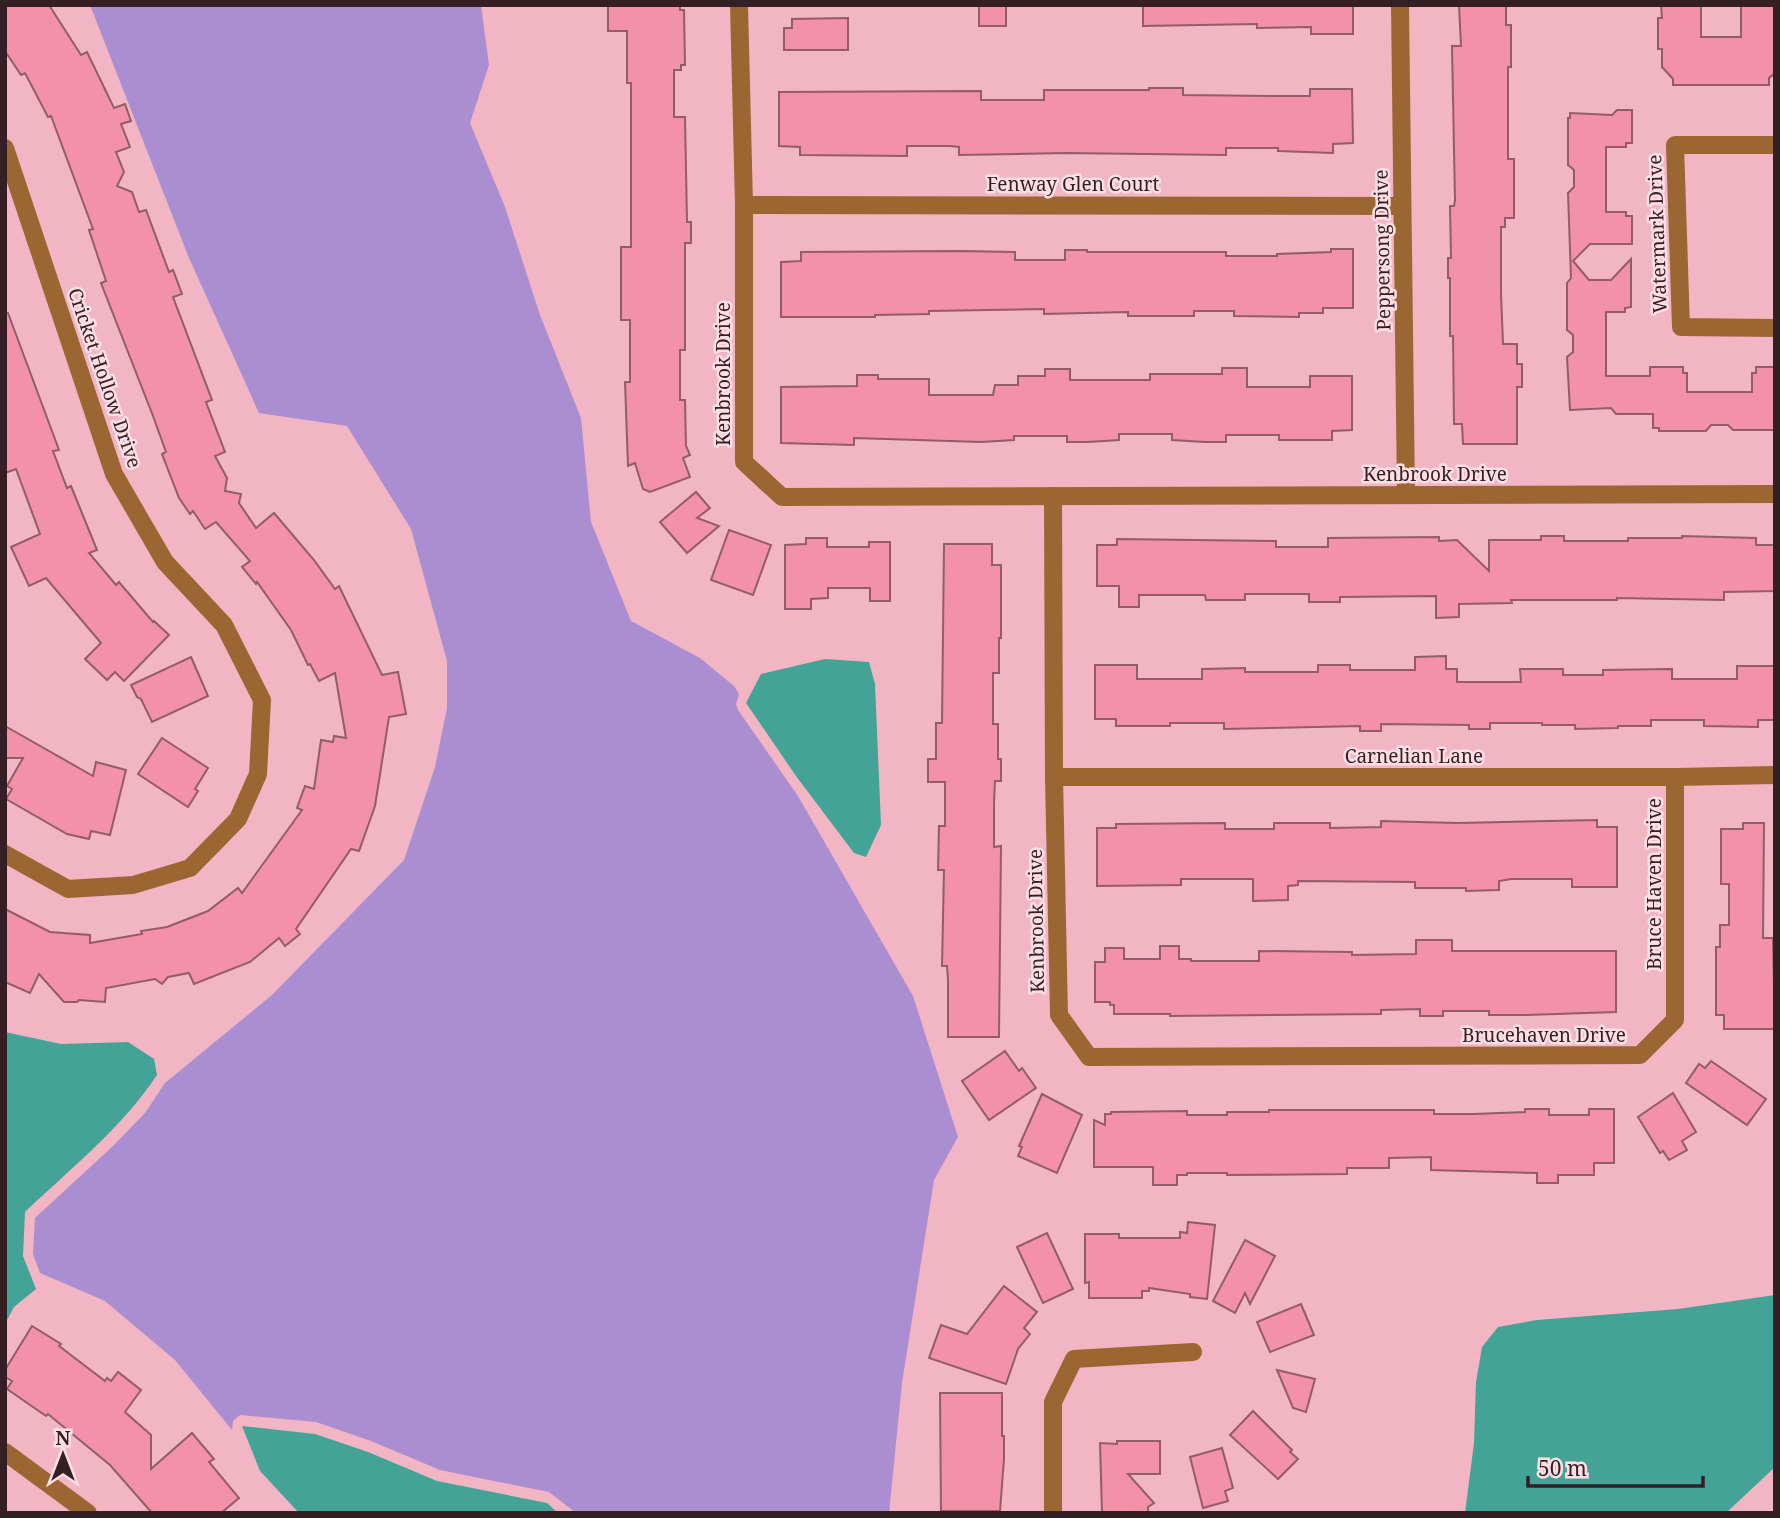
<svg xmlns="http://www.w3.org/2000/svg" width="1780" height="1518" font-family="'Noto Serif',serif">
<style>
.green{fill:#aa8ed1}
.water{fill:#44a397}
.building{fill:#f390aa;stroke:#925c6a;stroke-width:2}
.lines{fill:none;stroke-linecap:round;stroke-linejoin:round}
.minor{stroke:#9b6632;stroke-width:18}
.labels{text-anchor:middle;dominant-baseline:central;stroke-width:5;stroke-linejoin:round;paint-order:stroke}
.street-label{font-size:19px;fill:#351f24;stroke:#ffdfe6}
</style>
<rect width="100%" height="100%" fill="#f2b5c3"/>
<polygon class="green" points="90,5 481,5 489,65 470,123 505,207 540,315 581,418 591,522 631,621 700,658 734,686 739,694 736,704 738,710 798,796 913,996 958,1137 934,1180 902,1383 889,1513 576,1513 549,1492 440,1470 371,1441 316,1422 240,1415 233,1421 232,1430 175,1360 105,1301 40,1273 33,1254 35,1218 113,1146 145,1113 165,1083 272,995 404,860 435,767 447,708 447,661 411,529 347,426 259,413 189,258"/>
<g class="water">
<polygon points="825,659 869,662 875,684 881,825 866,857 854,853 796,776 746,703 761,674"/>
<path d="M5 1032 61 1044 128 1042 154 1059 157 1075C121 1129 71 1168 25 1212L23 1256 36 1289 14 1307 5 1324Z"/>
<polygon points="1775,1295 1775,1467 1726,1513 1465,1513 1474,1443 1476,1382 1482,1347 1498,1327 1537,1320 1678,1309"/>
<polygon points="242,1426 315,1434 368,1452 437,1481 547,1503 558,1513 299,1513 260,1471"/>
</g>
<g class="building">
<polygon points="5,5 49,5 81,55 87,52 114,108 125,104 131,121 121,124 130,147 116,152 124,172 117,186 132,192 139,212 146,210 169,272 173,270 182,294 173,297 212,400 206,402 225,452 215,456 227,478 225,491 241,494 239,503 256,528 274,513 314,560 335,589 339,586 382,675 398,672 406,714 389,717 375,806 359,851 351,849 296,929 300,934 285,946 279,938 250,962 194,984 189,973 168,977 162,984 155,979 106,988 105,1002 79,1000 77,1002 64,1002 39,974 30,993 5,982 5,909 50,932 90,935 90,943 142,934 141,931 167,927 208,911 238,888 242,893 302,810 297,808 305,786 314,789 321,740 333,742 334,736 346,738 335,673 319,681 310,664 308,665 291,630 257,582 256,584 242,567 250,561 216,522 205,529 193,511 190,514 179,498 162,454 166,452 153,416 101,283 106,281 89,230 93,229 51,116 48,117 25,73 21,75 5,51"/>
<polygon points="608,5 680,5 680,10 684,10 685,65 681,65 681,70 674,70 674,117 685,117 687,222 691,222 691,243 685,243 685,350 680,350 680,400 685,400 686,446 690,455 683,458 690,477 650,492 643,489 635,463 628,466 625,382 630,382 630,320 621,320 621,247 631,247 631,83 627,83 627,31 608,31"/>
<rect x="979" y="5" width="27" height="21"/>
<polygon points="1143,5 1353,5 1353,34 1311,34 1311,27 1257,28 1257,24 1143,26"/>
<polygon points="1459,5 1506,5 1506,25 1511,25 1511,67 1508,67 1508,159 1514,159 1514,218 1505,218 1505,227 1501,227 1501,293 1503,344 1517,344 1517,364 1522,364 1522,387 1517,387 1517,444 1463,444 1462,424 1454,424 1453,336 1450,336 1450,278 1448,278 1448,258 1451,258 1450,206 1454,206 1455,200 1452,46 1461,46"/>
<polygon points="1661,5 1701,5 1701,37 1741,37 1741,5 1775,5 1775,73 1769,78 1769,85 1673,85 1673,79 1662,67 1662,49 1658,49 1658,18 1662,18"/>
<polygon points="848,18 848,50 784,50 784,28 792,28 792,19"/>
<polygon points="1149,88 1183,88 1183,95 1273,96 1310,96 1310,89 1352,89 1353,143 1333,144 1333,153 1278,151 1278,148 1226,148 1226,155 1065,153 959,155 959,147 950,146 907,146 907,156 800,155 800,147 779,146 779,92 981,91 981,100 1044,100 1044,90 1149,90"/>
<polygon points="1617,110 1632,110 1632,143 1626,143 1626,147 1606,147 1606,212 1626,212 1626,216 1632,216 1632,244 1590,244 1573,261 1589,280 1611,280 1631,259 1631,307 1625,308 1625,312 1606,312 1606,376 1650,376 1650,367 1683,367 1683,373 1687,373 1687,392 1752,392 1752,373 1756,373 1756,367 1775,367 1775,430 1733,430 1728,425 1711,425 1706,431 1659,431 1659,428 1653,428 1653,414 1616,414 1611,408 1570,410 1567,357 1573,352 1573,335 1567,330 1567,283 1571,278 1568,193 1574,187 1574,170 1568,165 1568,118 1570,118 1570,113 1612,115"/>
<polygon points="1331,249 1353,249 1353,308 1323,308 1323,313 1299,313 1299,317 1234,316 1234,311 1194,311 1194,316 1128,316 1128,312 1044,314 1044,309 929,311 929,314 875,315 875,317 781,317 781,262 801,261 801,252 960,251 1015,252 1015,260 1065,260 1065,250 1087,250 1087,252 1226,252 1226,256 1277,256 1277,254 1331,252"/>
<polygon points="8,313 59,450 53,451 67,488 71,486 97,550 89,553 116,585 119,582 153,622 154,621 169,635 124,681 115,672 107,680 85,659 101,643 46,578 29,586 11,547 40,534 16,469 5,473 5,314"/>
<polygon points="1222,368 1247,368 1247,387 1310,387 1310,376 1352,376 1352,430 1332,431 1332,440 1279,440 1279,435 1226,435 1226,442 1205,442 1172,440 1172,434 1119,434 1119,440 1088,442 1067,442 1067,436 1014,436 1014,440 981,442 854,438 854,445 781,443 781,387 857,386 857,375 878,375 878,379 929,379 929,395 993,395 995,385 1018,385 1018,376 1045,376 1045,369 1070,369 1070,380 1150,380 1150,374 1222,374"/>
<polygon points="696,492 710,508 697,518 719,526 687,553 660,522"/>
<polygon points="729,530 771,545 753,595 711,580"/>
<polygon points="1541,536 1564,536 1564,541 1628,541 1628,538 1682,538 1682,536 1756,538 1756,545 1775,545 1775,591 1724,592 1724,600 1617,598 1617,600 1511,600 1512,603 1459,604 1459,617 1436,618 1436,596 1340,597 1340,602 1309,602 1309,594 1245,594 1245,600 1206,600 1205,595 1139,595 1139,607 1119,607 1119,586 1097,586 1097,545 1117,545 1117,539 1276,541 1276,547 1328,547 1328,538 1439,537 1439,541 1457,540 1489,571 1489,540 1541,540"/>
<polygon points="806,538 827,538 827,547 869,547 869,542 890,542 890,601 870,601 870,588 828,588 828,598 811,599 811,609 785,609 785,545 806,544"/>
<polygon points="944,544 992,544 992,565 1001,565 1001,638 999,638 999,673 993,673 993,724 998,724 998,759 1001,759 1001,781 995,781 994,803 994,847 1001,846 999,1037 948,1037 948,979 947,966 942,966 944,870 938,870 939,826 945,826 945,782 928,782 928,759 936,759 936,723 942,723"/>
<polygon points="1446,656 1446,669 1457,669 1457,682 1521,682 1520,669 1563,669 1563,675 1603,675 1603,670 1672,669 1672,679 1737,679 1737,666 1775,666 1775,720 1758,720 1758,727 1704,726 1704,720 1651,720 1651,726 1618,726 1618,728 1575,729 1575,725 1542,725 1542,723 1490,723 1490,729 1469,729 1469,725 1381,724 1381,731 1360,731 1360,726 1224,729 1224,723 1170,723 1170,726 1116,726 1116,719 1095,719 1095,665 1137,665 1137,679 1202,679 1202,669 1245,668 1245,672 1318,672 1318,665 1350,665 1350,670 1415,670 1415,657"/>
<polygon points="191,657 208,696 152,722 141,699 137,697 131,685"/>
<polygon points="5,726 93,776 96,762 126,770 110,835 91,831 89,839 67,834 6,799 12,789 7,786 23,758 5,758"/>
<polygon points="162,738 208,768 195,789 198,791 188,807 138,774"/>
<polygon points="1597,820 1597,827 1617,827 1617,887 1572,887 1572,879 1511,879 1499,881 1499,890 1466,891 1466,888 1415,888 1415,882 1298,881 1298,885 1288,886 1288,900 1253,901 1253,879 1181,879 1181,885 1097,886 1097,828 1116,828 1116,824 1225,823 1225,829 1274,829 1274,823 1330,823 1330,828 1381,827 1381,821 1458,823"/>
<polygon points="1743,823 1764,823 1763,938 1773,938 1775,1029 1724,1029 1724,1015 1716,1015 1716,947 1720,947 1720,925 1729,925 1729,884 1721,884 1721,829 1743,829"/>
<polygon points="1416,940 1452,940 1452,951 1616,951 1616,1012 1526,1015 1489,1015 1489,1011 1443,1011 1443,1016 1420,1016 1420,1009 1381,1010 1381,1014 1170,1016 1170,1014 1114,1014 1114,1005 1110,1005 1110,1002 1095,1002 1095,962 1105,962 1105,948 1124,948 1124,959 1160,959 1160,946 1179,946 1179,959 1191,959 1191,961 1259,961 1259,951 1352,952 1352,955 1416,954"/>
<polygon points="1005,1051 1019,1071 1022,1068 1036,1088 989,1120 962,1081"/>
<polygon points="1711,1061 1766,1099 1747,1125 1686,1083 1699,1064 1705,1068"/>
<polygon points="1673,1093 1696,1132 1682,1141 1687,1150 1669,1160 1663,1151 1660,1153 1638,1117"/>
<polygon points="1042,1094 1082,1115 1057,1173 1018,1156 1022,1147 1019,1146"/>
<polygon points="1525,1109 1549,1109 1549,1115 1589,1115 1589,1109 1614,1109 1614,1163 1594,1163 1594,1175 1558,1175 1558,1183 1537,1183 1537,1173 1431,1170 1431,1157 1389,1158 1389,1168 1347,1168 1347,1174 1227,1175 1227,1173 1187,1173 1187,1175 1177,1175 1177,1185 1153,1185 1153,1167 1094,1167 1094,1120 1105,1125 1105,1114 1111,1114 1111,1112 1187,1111 1187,1115 1227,1115 1227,1112 1269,1112 1269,1110 1434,1110 1434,1114 1474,1114 1525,1112"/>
<polygon points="1188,1222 1215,1225 1207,1299 1190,1297 1190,1294 1149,1288 1149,1291 1142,1291 1142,1298 1089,1298 1089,1282 1085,1283 1085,1234 1119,1234 1119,1238 1180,1238 1180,1232 1187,1233"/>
<polygon points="1047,1233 1073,1289 1043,1303 1017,1247"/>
<polygon points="1245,1240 1275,1256 1250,1304 1245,1293 1235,1313 1213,1301"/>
<polygon points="1004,1286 1037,1312 1024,1328 1030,1334 1018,1349 1006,1384 929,1358 941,1325 967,1334"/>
<polygon points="1301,1304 1314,1335 1270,1352 1257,1322"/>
<polygon points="32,1326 61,1344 59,1346 105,1381 107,1378 111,1381 118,1372 141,1390 125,1412 151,1435 151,1469 192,1433 214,1459 209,1462 239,1498 221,1513 152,1513 110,1465 48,1414 46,1416 7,1389 12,1381 5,1377 5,1370"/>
<polygon points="1277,1370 1315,1379 1306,1412 1293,1408"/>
<polygon points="940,1393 1002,1393 1002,1436 1004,1436 1004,1459 1000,1511 941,1511"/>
<polygon points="1253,1411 1292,1450 1290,1452 1298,1459 1278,1479 1230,1435"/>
<polygon points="1117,1441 1160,1441 1160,1474 1128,1474 1154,1503 1148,1507 1148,1513 1102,1513 1100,1443 1117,1444"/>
<polygon points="1222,1448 1233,1488 1225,1491 1228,1501 1203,1508 1190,1457"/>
</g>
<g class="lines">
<g class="minor">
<polyline points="739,5 744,205 744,462 782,497 1775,494"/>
<polyline points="1400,5 1406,495"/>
<polyline points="1775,145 1675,145 1681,327 1775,328"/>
<polyline points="5,148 114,474 165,562 224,625 262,700 258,774 238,819 190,868 133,885 68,889 5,854"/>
<polyline points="744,205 1402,206"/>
<polyline points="1053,496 1054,777 1059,1015 1089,1057 1640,1055 1675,1020 1675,777"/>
<polyline points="1054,777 1675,777 1775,775"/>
<polyline points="5,1452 88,1513"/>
<polyline points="1053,1513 1053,1402 1074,1359 1193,1352"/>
</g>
</g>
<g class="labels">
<g class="street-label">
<text x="1073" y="184">Fenway Glen Court</text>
<text transform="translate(1657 234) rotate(-92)">Watermark Drive</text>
<text transform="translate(1382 250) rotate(-91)">Peppersong Drive</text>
<text transform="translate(723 374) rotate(-90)">Kenbrook Drive</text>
<text transform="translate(105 378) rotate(71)">Cricket Hollow Drive</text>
<text x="1435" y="474">Kenbrook Drive</text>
<text x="1414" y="756">Carnelian Lane</text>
<text transform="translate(1654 884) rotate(-90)">Bruce Haven Drive</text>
<text transform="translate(1036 921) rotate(-91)">Kenbrook Drive</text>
<text x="1544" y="1035">Brucehaven Drive</text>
</g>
</g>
<rect width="1780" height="1518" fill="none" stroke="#351f24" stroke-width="14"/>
<g transform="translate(63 1455)" stroke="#ffdfe6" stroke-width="5" paint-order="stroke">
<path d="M0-5L12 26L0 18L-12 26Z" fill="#351f24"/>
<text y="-10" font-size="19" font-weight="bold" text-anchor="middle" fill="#351f24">N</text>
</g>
<path d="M1528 1476v10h175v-10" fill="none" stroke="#351f24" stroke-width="3.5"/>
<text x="1538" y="1476" font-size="21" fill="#351f24" stroke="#ffdfe6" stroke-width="5" paint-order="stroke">50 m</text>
</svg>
